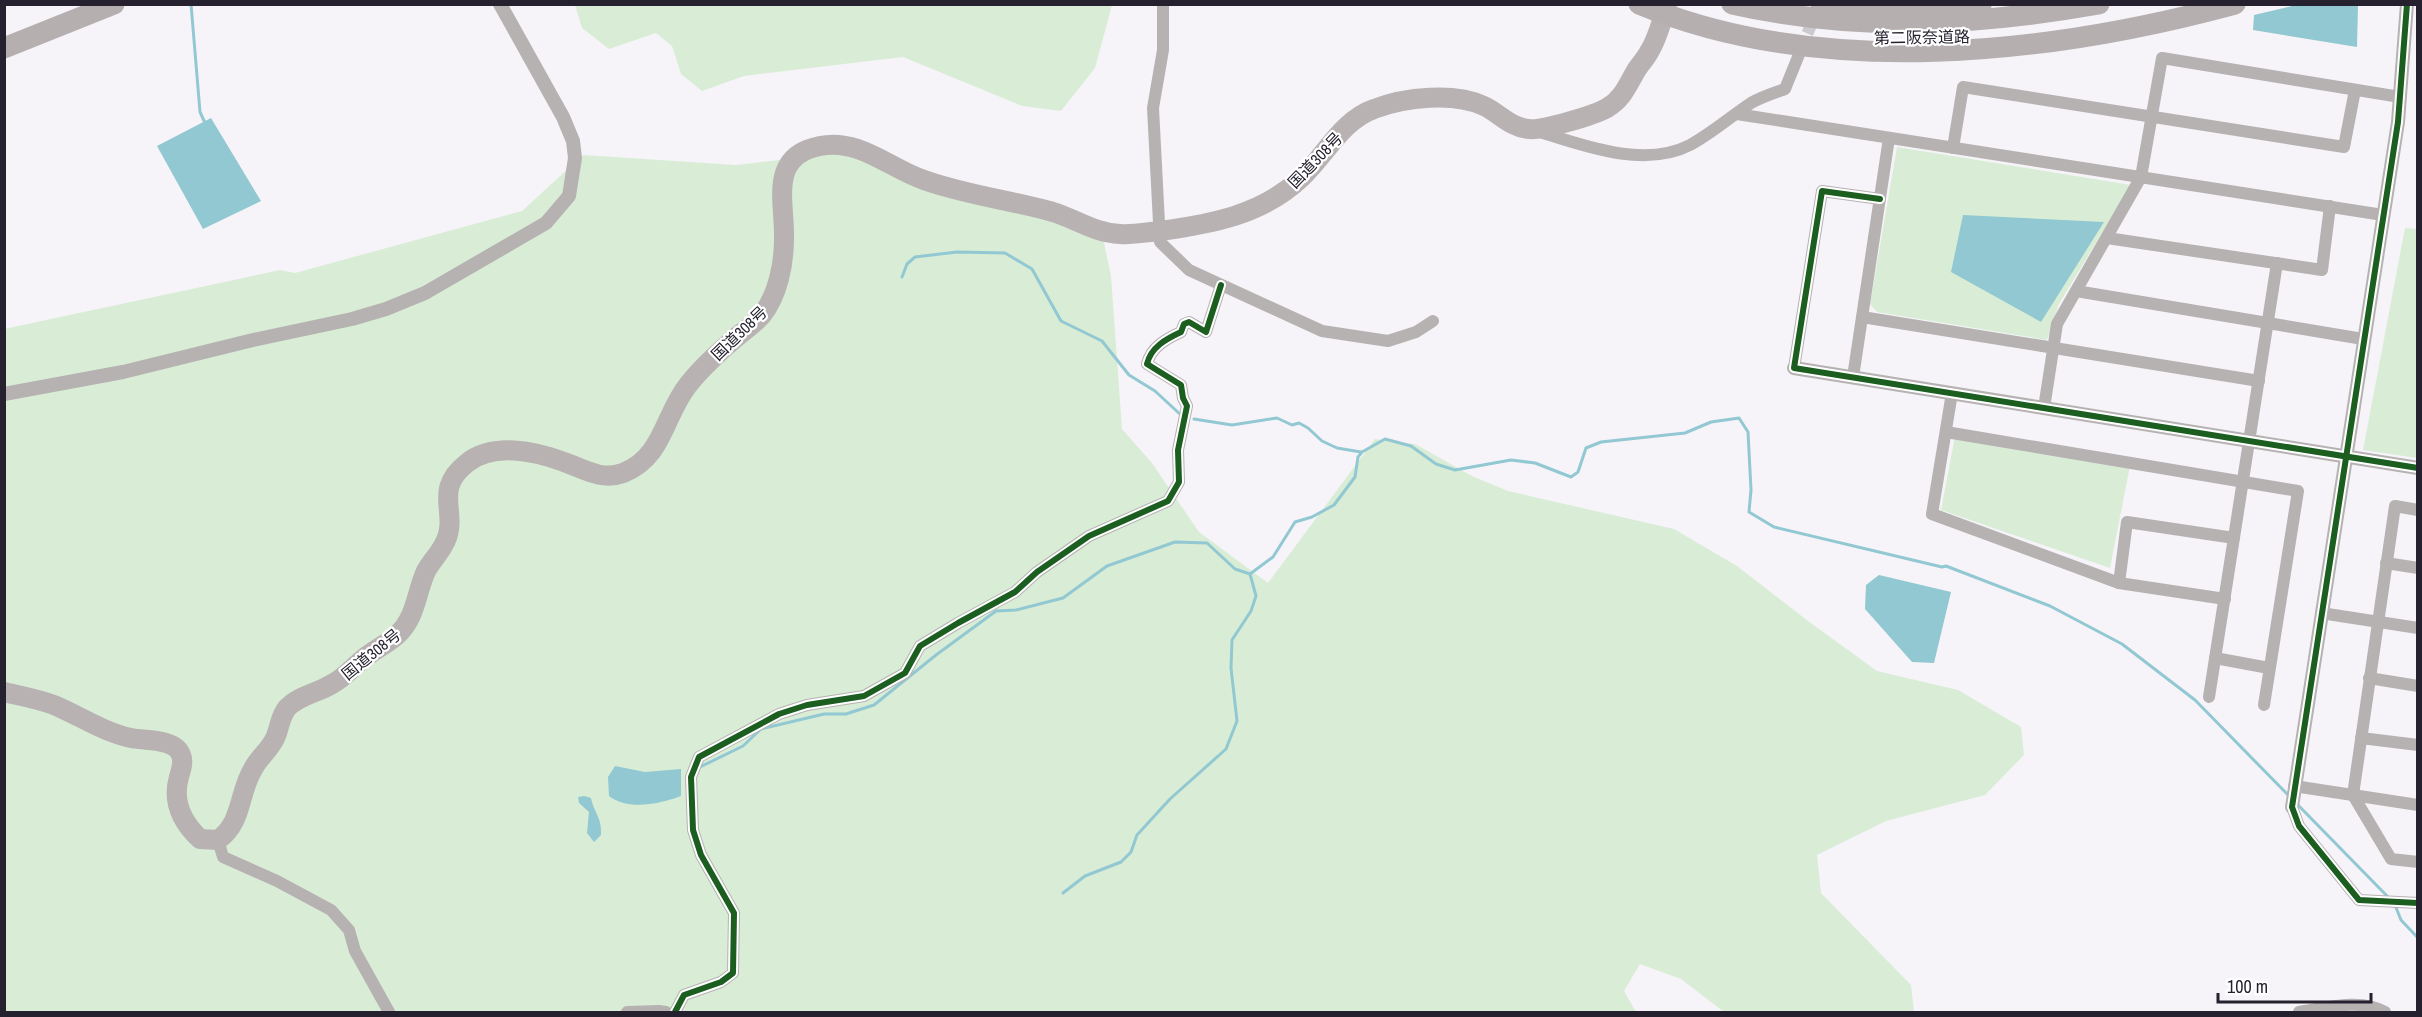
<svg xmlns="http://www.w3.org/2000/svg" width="2422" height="1017" font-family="'Archivo Narrow','Noto Sans JP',sans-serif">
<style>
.green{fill:#d9edd6}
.water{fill:#92c8d2}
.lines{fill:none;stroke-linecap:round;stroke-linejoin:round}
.stream{stroke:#92c8d2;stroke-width:3}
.minor-tunnel{stroke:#cccad0;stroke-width:12;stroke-dasharray:12 6;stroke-linecap:butt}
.minor{stroke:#b6b2b2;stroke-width:12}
.tertiary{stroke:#b6b2b2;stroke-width:14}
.trunk{stroke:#b8b2b3;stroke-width:20}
.motorway{stroke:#b5afb0;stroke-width:21}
.cycleway-casing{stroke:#fff;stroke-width:10}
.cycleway{stroke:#1b5e20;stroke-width:6}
.labels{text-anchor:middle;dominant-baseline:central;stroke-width:4.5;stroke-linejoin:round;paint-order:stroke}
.street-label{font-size:16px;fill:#25212e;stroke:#fff}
</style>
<rect width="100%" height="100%" fill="#f6f4f9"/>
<g class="green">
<polygon points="575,5 575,4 1112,5 1095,68 1061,111 1022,106 903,57 744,76 702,91 681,74 672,46 656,33 609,49 582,28"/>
<polygon points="1897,147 2131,185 2059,304 2047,340 1877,312 1870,304"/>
<polygon points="837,153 983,189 1103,238 1111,276 1122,429 1152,463 1199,532 1268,583 1375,439 1415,444 1472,476 1508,491 1674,529 1737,566 1808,621 1877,671 1958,690 2021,727 2024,755 1985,795 1886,821 1817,855 1821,893 1911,985 1914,1012 1724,1012 1681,979 1640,964 1624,991 1636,1012 5,1012 4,329 280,270 295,273 522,211 583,155 736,165"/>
<polygon points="2405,228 2417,229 2417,458 2363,450"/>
<polygon points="1955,436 2130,466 2110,568 1941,510"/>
</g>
<g class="water">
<polygon points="2296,5 2358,5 2357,47 2253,30 2254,15"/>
<polygon points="211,118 261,201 203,229 157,146"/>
<polygon points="1963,215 2104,222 2041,322 1951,272"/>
<polygon points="1879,575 1951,592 1934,663 1912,662 1865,609 1866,585"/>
<path d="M615 766 645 772 681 769V796C660 804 628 811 609 796L608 777Z"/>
<path d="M584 796 591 798C594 813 602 817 601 835L594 842 587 833 589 812 579 803 578 797Z"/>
</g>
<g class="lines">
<g class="stream">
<polyline points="191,4 200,112 206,125"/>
<polyline points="902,277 907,264 915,257 957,252 1005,253 1032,269 1061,321 1102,341 1129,375 1155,391 1182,416"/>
<polyline points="1194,419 1232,425 1277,418 1292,425 1299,423 1308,428 1322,441 1337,448 1361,452"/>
<polyline points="700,767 743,746 761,729 824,714 846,714 874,705 936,655 996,611 1016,610 1063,598 1107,566 1175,542 1207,543 1235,569 1250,574 1273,557 1295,522 1312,517 1334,505 1355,477 1358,457 1362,452 1385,439 1411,446 1436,464 1455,470 1511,460 1535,463 1571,477 1578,472 1586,448 1601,442 1685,433 1711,422 1739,418 1748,432 1751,490 1749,512 1774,527 1942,567 1946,566 2050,606 2122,644 2195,700 2290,797"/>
<polyline points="2297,804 2389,898"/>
<polyline points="1063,893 1085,876 1121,862 1131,852 1137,835 1170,799 1226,749 1237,721 1231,668 1232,640 1251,611 1256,596 1250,574"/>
<polyline points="2395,905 2401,920 2418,938"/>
</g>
<polyline class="minor-tunnel" points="1800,50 1816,14"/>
<g class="minor">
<polyline points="1163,4 1163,50 1153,108 1160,242 1189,270 1322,331 1388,341 1416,332 1433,321"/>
<polyline points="1737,114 2383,215"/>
<path d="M1537 131C1582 145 1644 169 1690 145 1712 133 1730 117 1751 103 1761 97 1774 93 1785 89L1800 52"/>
<polyline points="1953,148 1963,87 2344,147 2355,90"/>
<polyline points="2107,238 2322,270 2330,206"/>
<polyline points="2076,291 2363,339"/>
<polyline points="1862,317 2259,381"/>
<polyline points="1794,368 1822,191 1880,199"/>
<polyline points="1853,377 1889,138"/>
<polyline points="1952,393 1932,514 2119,583 2225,599"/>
<polyline points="2044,408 2057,324 2141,177 2162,58 2400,97"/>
<polyline points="1946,432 2298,491 2264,705"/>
<polyline points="2418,510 2395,506 2353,795 2391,859 2418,862"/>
<polyline points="2386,563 2418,568"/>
<polyline points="2119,583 2127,522 2234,538"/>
<polyline points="2321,613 2418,628"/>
<polyline points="2215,658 2269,668"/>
<polyline points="2369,678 2418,686"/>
<polyline points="2209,697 2277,263"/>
<polyline points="2361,738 2418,745"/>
<polyline points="2294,786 2418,805"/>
<polyline points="2292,807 2299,826 2359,900 2418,903"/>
<polyline points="218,840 223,857 277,881 331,910 349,930 355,951 389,1012"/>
<polyline points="627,1012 659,1011 666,1012"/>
<path d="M675 1012 684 995 721 982 733 973 734 913 701 855 693 830 691 777 699 757 779 714 807 705 864 696 905 673 920 646 958 623 1015 592 1037 572 1089 536 1168 501 1179 482 1178 450 1187 406 1183 398 1181 385 1147 364C1151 347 1166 339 1181 332L1184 324 1189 322 1206 332 1221 285"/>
<path d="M2299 1012C2325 1008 2361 998 2385 1012"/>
</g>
<g class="tertiary">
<polyline points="1794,368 2418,468"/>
<polyline points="4,394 123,372 253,340 352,319 386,309 425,293 546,223 569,196 575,158 573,141 563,117 500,4"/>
<polyline points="2292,807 2398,122 2407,4"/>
</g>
<path class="trunk" d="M4 692C21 696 38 699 54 705 80 716 103 732 131 738 145 741 175 738 181 755 184 762 181 770 179 777 172 801 182 822 200 839L218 840C243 822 238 794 253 769 259 757 271 749 276 736 280 726 280 717 287 708 299 695 318 693 332 684 344 678 353 667 363 659 374 650 387 644 397 635 416 618 416 593 426 571 431 562 438 555 443 546 462 514 430 492 467 463 493 442 535 451 564 462 584 469 601 481 623 473 663 458 664 415 688 385 702 367 721 350 739 335 747 329 755 323 762 315 778 295 784 264 784 238 785 202 768 156 820 146 859 138 889 168 924 180 966 195 1010 200 1053 212 1076 219 1095 233 1120 234 1133 235 1147 232 1160 231 1211 224 1262 215 1301 178 1325 156 1342 120 1374 109 1405 97 1454 92 1484 106 1499 113 1511 128 1529 129 1541 131 1595 115 1607 108 1623 99 1628 84 1637 69 1641 63 1646 58 1649 52 1658 38 1662 20 1667 4"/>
<g class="motorway">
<path d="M1639 4C1821 80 2050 54 2235 4"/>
<path d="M1732 4C1856 32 1974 26 2099 4"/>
<polyline points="1821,5 1912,10 1981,6"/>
<polyline points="4,48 114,4"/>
</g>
<defs>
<g id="cycleway">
<polyline points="2407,4 2398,122 2292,807 2299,826 2359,900 2418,903"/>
<polyline points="1880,199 1822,191 1794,368 2418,468"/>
<path d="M675 1012 684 995 721 982 733 973 734 913 701 855 693 830 691 777 699 757 779 714 807 705 864 696 905 673 920 646 958 623 1015 592 1037 572 1089 536 1168 501 1179 482 1178 450 1187 406 1183 398 1181 385 1147 364C1151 347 1166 339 1181 332L1184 324 1189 322 1206 332 1221 285"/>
</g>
</defs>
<use href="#cycleway" class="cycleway-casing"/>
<use href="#cycleway" class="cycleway"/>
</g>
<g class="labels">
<g class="street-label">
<text transform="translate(1922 37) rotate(-1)">第二阪奈道路</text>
<text transform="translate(1315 160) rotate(-46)">国道308号</text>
<text transform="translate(739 333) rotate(-44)">国道308号</text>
<text transform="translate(371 654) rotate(-39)">国道308号</text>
</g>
</g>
<rect width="2422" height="1017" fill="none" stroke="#25212e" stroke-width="12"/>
<path d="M2218 993v9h153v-9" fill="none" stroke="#25212e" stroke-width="3"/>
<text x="2227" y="993" font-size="18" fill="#25212e" stroke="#ffffff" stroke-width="4.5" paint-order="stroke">100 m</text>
</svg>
